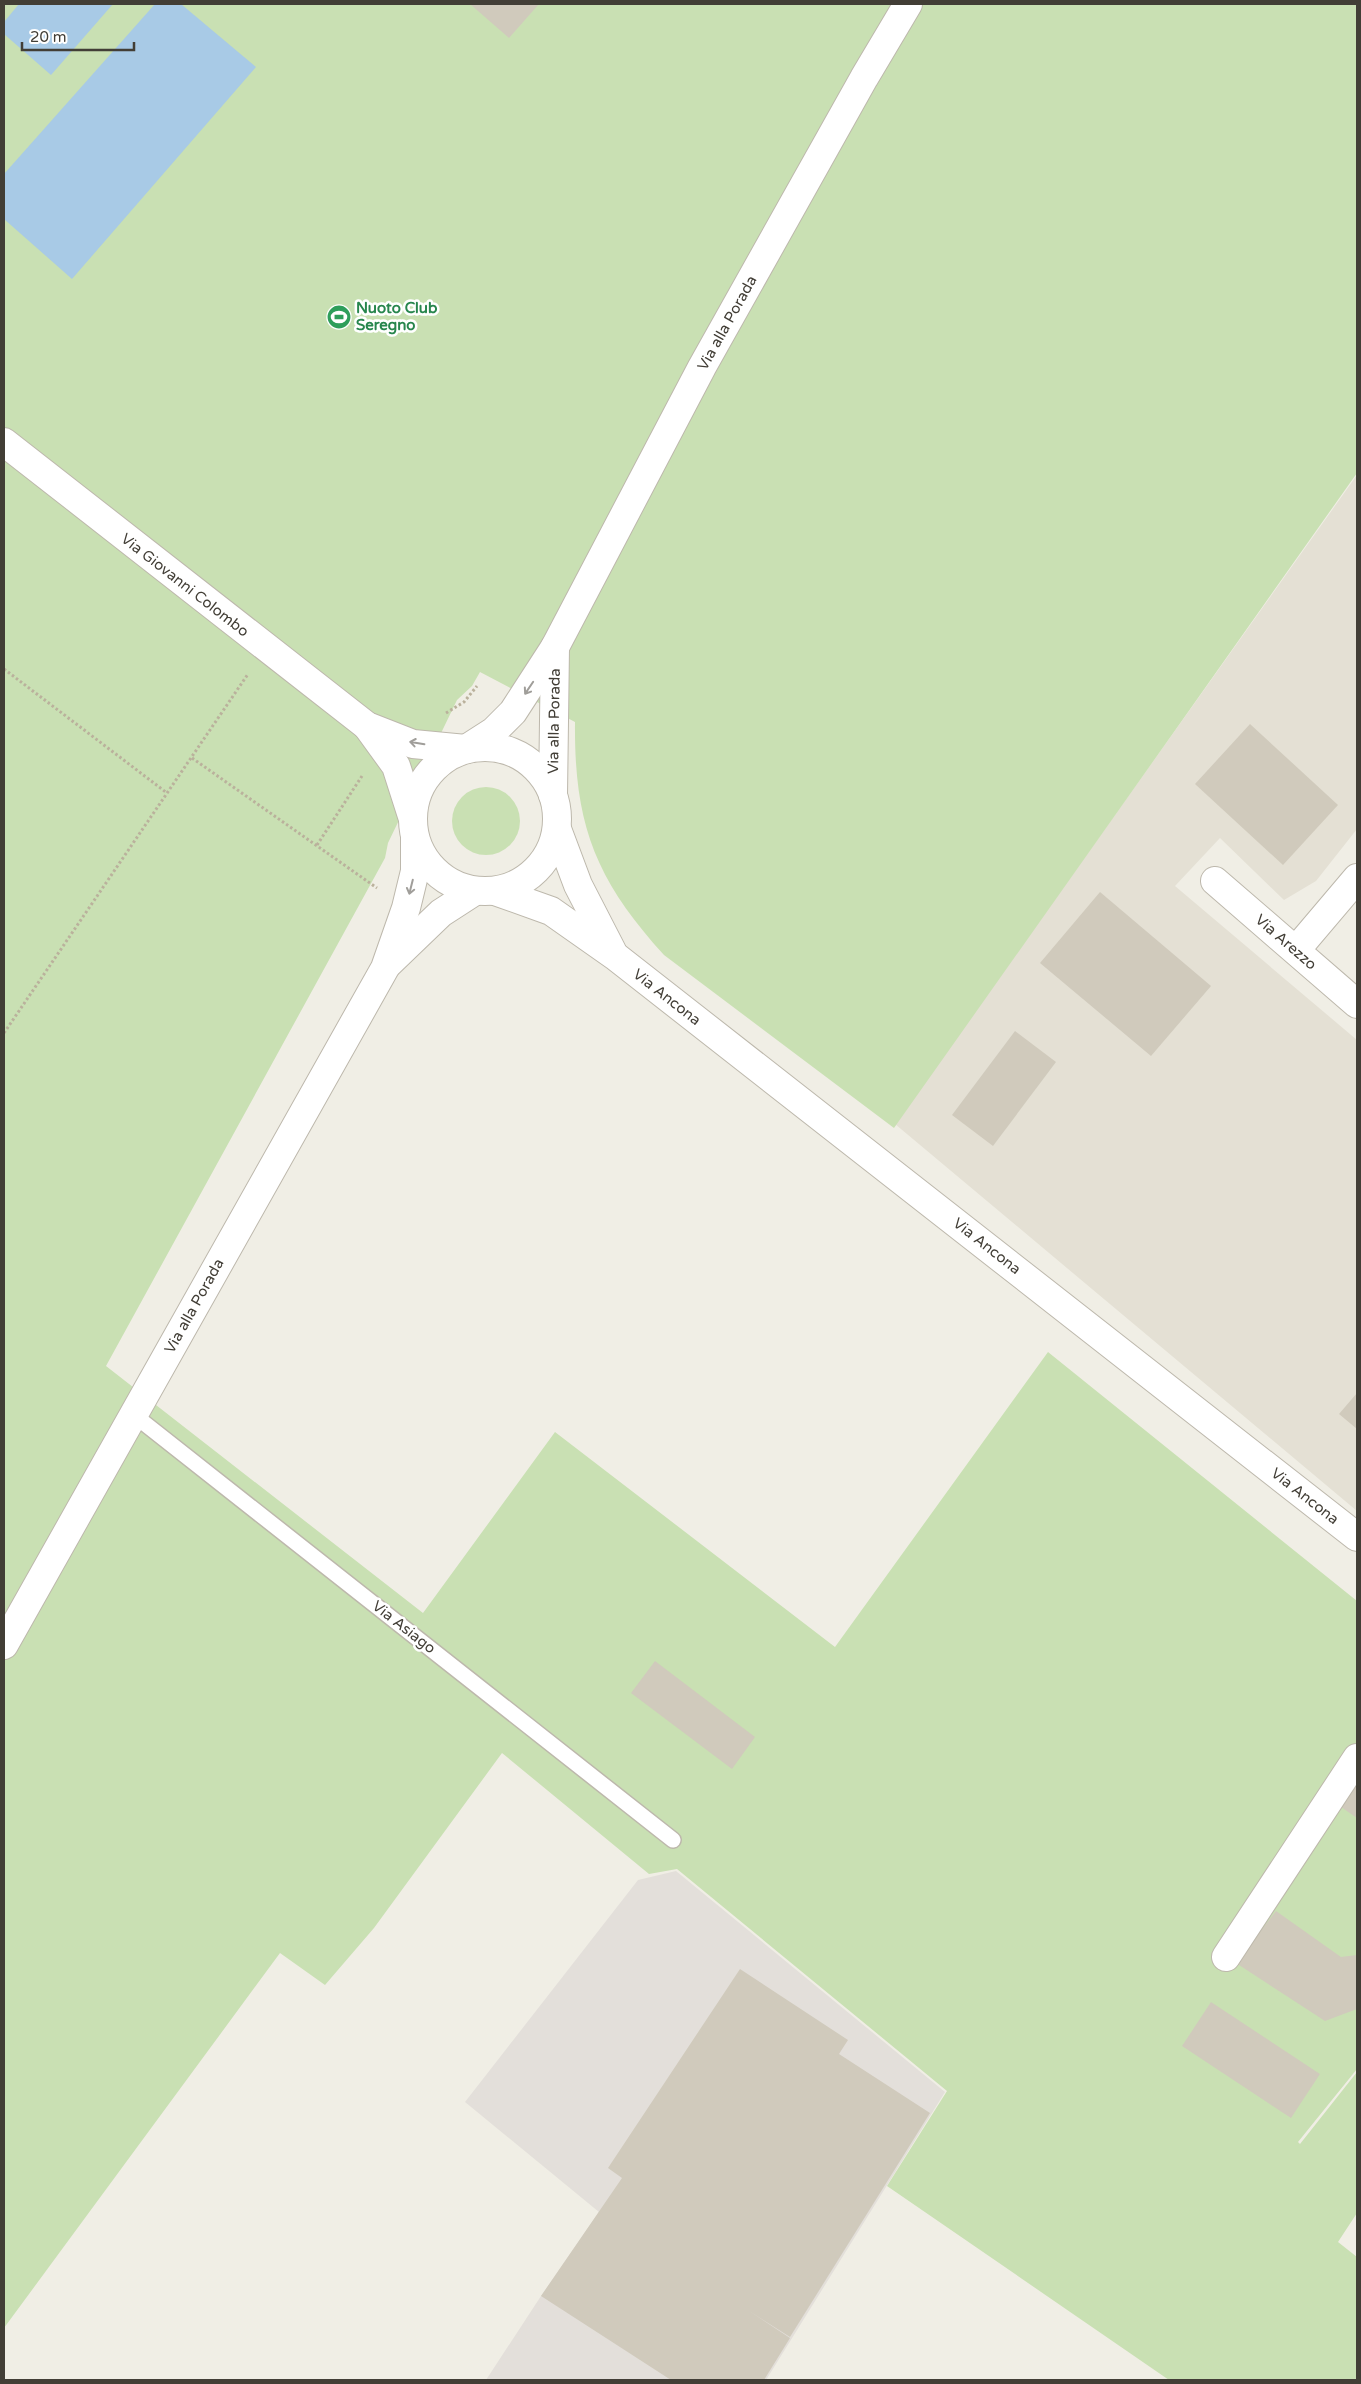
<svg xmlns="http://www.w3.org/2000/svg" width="1361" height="2384" font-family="'Varela Round',sans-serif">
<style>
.residential{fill:#e4e0d4}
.industrial{fill:#e3dfda}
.green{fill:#c9e0b3}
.water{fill:#a8cae6}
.building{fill:#d0cabc}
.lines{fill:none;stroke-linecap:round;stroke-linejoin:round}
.service-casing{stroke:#bdb8ac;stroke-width:18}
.minor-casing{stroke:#bdb8ac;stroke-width:30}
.tertiary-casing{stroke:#bdb8ac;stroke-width:30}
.path{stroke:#bab19c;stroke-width:3;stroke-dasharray:2.5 2.5;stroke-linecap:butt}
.service{stroke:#fff;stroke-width:15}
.minor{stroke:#fff;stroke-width:28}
.tertiary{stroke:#fff;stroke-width:28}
.oneway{stroke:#a09e9a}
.labels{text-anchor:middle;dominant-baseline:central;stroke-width:5;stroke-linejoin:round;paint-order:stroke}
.leisure-label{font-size:15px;font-weight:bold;fill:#27864d;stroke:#fff;text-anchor:start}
.street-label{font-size:15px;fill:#423e36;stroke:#fff}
</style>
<rect width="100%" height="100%" fill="#f0eee5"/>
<polygon class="residential" points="1357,475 1357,829 1316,881 1284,900 1220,838 1175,886 1357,1040 1357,1511 895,1124"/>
<polygon class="industrial" points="676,1871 945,2092 766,2380 486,2380 541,2296 599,2212 465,2102 638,1880"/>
<g class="green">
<path d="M4 4H1357V473L894 1128 664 955C595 879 574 824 575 722L480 672 472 686 457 700 388 843 385 858 106 1366 423 1613 555 1432 835 1647 1048 1352 1357 1601V2069L1298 2142 1300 2144 1357 2072V2213L1338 2242 1357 2257V2380H1169L887 2186 947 2091 677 1869 649 1874 502 1753 374 1928 325 1985 280 1953 4 2328Z"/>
<circle cx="486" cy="821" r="34"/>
</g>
<g class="water">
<polygon points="19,4 113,4 51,75 4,34 4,22"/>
<polygon points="155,4 181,4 256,67 72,279 4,219 4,174"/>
</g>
<g class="building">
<polygon points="470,4 539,4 509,38"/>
<polygon points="1250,724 1338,805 1283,865 1195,784"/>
<polygon points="1100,892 1211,986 1151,1056 1040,963"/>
<polygon points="1015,1031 1056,1062 993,1146 952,1115"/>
<polygon points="1357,1393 1357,1429 1339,1414"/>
<polygon points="655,1661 755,1737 732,1769 631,1693"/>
<polygon points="1357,1781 1357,1818 1341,1807"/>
<polygon points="1276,1911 1341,1957 1357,1955 1357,2009 1325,2021 1236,1963"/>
<polygon points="740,1969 848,2040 839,2054 930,2113 790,2337 746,2309 790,2338 764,2380 671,2380 541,2296 622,2178 608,2168"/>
<polygon points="1211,2002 1320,2074 1291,2118 1182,2046"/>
</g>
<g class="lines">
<defs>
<polyline id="service" points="134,1415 673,1840"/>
<g id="minor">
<polyline points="4,442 367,726 413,744 466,749"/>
<polyline points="367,726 396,766 412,816"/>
<polyline points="557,829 578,885 612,951"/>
<polyline points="1215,881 1357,1004"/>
<polyline points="495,891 551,911 615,956 1357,1537"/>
<polyline points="1296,950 1357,878"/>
<polyline points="1226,1957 1357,1758"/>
</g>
<g id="tertiary">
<circle cx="485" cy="819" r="72"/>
<polyline points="466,749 494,731 513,712 555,647 702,367 864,78 908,4"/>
<polyline points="553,795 555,647"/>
<polyline points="389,963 441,913 475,891"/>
<polyline points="4,1645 385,968 406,908 415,871 415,839"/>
</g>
</defs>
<use href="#service" class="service-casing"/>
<use href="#minor" class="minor-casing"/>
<use href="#tertiary" class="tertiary-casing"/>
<g class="path">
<polyline points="4,669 167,793"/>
<polyline points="446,713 464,702 477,686"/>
<polyline points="192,758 377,888"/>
<polyline points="317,845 362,776"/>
<polyline points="4,1033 248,674"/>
</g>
<use href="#service" class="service"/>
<use href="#minor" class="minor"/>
<use href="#tertiary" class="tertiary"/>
</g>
<defs><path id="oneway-shaft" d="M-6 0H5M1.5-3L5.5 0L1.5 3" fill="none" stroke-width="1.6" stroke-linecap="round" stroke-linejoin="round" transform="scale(1.25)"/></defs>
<g class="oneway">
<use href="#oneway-shaft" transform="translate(529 688) rotate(124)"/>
<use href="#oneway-shaft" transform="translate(417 743) rotate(-171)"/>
<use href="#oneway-shaft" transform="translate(411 887) rotate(104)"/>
</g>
<defs>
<symbol id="stadium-disc" viewBox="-11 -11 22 22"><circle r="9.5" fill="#2e9e5b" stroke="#fff"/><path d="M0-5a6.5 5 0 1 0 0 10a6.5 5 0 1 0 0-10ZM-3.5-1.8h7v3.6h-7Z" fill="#fff"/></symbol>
</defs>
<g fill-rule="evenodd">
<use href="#stadium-disc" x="325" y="303" width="28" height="28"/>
</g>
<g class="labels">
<g class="leisure-label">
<text x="356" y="308">Nuoto Club<tspan x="356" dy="17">Seregno</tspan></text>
</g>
<g class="street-label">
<text transform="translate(727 323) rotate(-61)">Via alla Porada</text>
<text transform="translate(185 585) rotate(38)">Via Giovanni Colombo</text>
<text transform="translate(554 721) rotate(-89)">Via alla Porada</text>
<text transform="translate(1286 942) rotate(41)">Via Arezzo</text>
<text transform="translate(667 997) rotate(38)">Via Ancona</text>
<text transform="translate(987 1246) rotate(38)">Via Ancona</text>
<text transform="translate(194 1306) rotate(-61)">Via alla Porada</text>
<text transform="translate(1305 1496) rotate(38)">Via Ancona</text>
<text transform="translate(404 1627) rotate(38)">Via Asiago</text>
</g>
</g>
<rect width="1361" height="2384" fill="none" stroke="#423e36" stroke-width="10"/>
<path d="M22 42v8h112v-8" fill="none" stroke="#423e36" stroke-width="2.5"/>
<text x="30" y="42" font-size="15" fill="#423e36" stroke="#ffffff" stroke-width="4" paint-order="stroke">20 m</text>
</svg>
